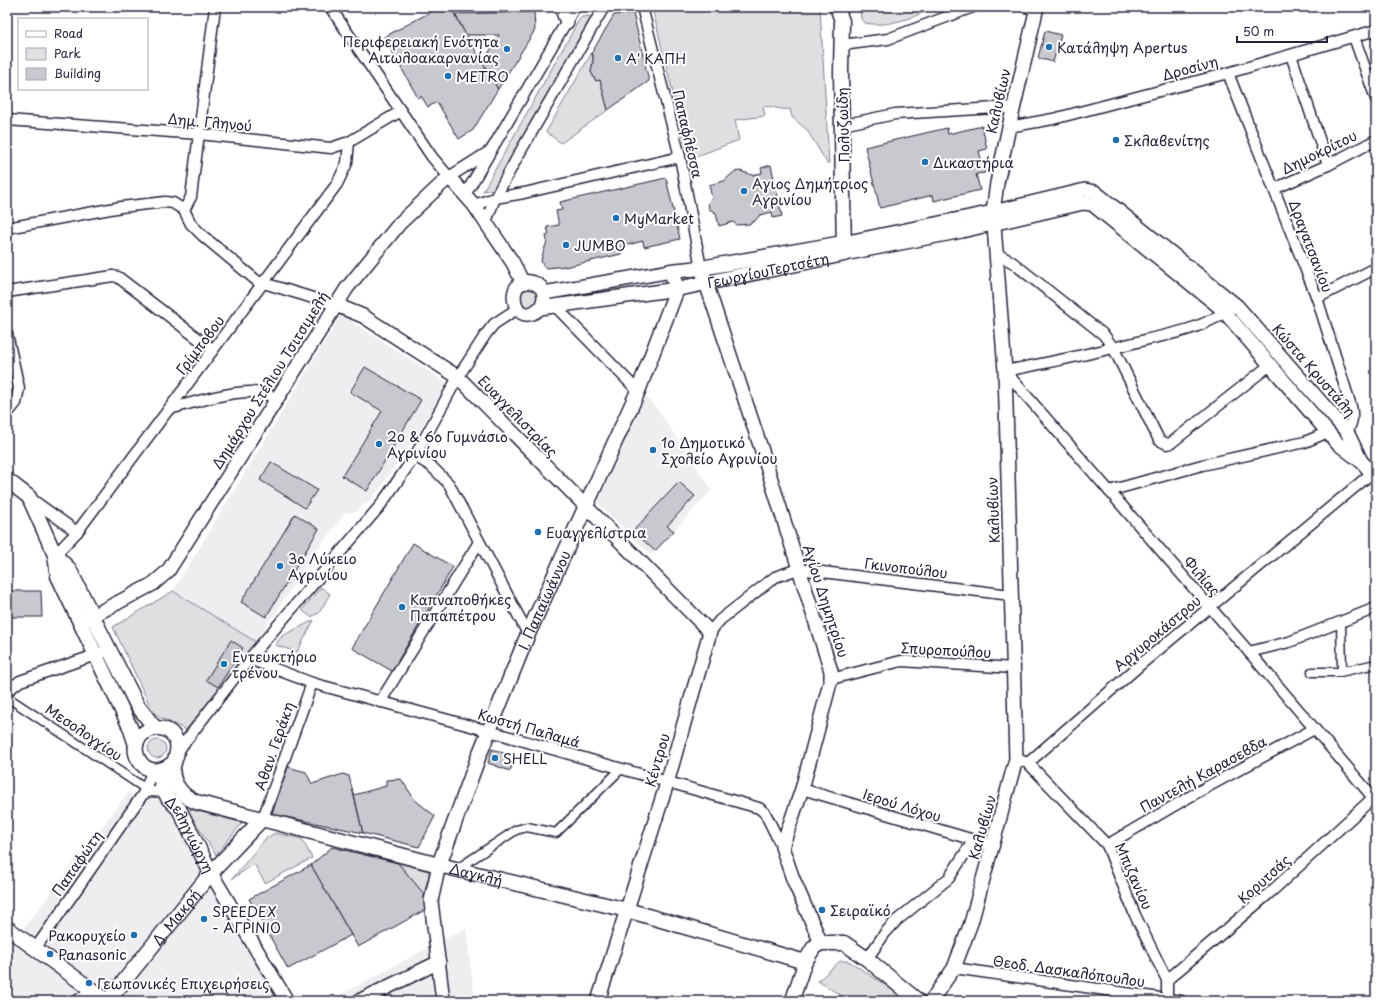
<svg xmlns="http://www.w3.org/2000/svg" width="1383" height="1008" font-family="'Playpen Sans',sans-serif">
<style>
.built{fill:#eeeef1}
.green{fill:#dfdfe2;stroke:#80808e}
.building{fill:#c8c8cf;stroke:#22223b}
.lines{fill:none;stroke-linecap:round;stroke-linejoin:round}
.pedestrian-casing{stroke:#22223b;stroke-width:11}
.minor-casing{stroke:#22223b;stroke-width:13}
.tertiary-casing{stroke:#22223b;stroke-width:16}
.secondary-casing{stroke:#22223b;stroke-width:17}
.pedestrian{stroke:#fff;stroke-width:8}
.minor{stroke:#fff;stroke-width:10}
.tertiary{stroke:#fff;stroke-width:13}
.secondary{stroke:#fff;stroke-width:14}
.poi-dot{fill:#1f6fb2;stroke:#fff;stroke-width:1.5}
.labels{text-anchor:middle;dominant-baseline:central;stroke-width:4;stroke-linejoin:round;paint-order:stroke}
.poi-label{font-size:14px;fill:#22223b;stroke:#fff;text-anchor:start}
.street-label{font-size:14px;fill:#22223b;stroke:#fff}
</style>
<rect width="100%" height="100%" fill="#fff"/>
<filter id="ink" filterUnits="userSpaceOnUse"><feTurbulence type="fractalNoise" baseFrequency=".025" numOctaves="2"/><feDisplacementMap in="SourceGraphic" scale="8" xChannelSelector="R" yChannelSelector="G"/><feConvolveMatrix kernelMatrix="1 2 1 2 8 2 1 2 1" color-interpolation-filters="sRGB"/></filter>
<g filter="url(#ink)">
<g class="built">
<polygon points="341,315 450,385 378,491 366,505 363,504 357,512 346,512 312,556 256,642 173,591"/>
<polygon points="644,395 658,410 712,490 651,555 598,503"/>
<polygon points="128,793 177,800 293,1001 7,1001 7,950"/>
<polygon points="466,928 475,1001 328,1001"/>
</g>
<g class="green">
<path d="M652 7H820L829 163H827L807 130 792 117 790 109C780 111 773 105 763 107L765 116 735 120 739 140 689 159Z"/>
<path d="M860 7H938C914 16 891 28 865 23L861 19Z"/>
<polygon points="592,16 494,189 483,191 579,20 582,17"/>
<polygon points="591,54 593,54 591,72 595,80 600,80 608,110 561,143 546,132"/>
<polygon points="523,287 538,288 537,307 522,308 517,293"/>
<polygon points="321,587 330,594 319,613 311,617 302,610"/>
<polygon points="173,591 256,642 186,730 159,717 151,708 113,627"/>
<polygon points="314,620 297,652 275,645 282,636"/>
<circle cx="157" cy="749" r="9"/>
<polygon points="190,809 240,822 242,823 216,855 188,811"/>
<polygon points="275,833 302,839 312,858 265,883 254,864 232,879 266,838"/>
<polygon points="398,863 428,871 429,874 424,894"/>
<polygon points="840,961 848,961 852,963 909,1001 850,1001 818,981"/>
</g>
<g class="building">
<polygon points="440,7 450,7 498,89 473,130 459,139 437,102 428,107 421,96 418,98 384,37"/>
<polygon points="534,12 535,30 498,89 483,63 499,35 466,35 455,14"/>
<polygon points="633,13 649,81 608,110 600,80 596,81 591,72 593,62 593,54 591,54 614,15"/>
<polygon points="1045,31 1061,35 1053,62 1038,58"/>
<polygon points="982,126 987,149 979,151 985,173 976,174 980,190 934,201 933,195 880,208 865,147 947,128 948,134"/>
<polygon points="771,165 782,216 773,218 772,212 760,215 755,221 749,224 737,225 733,222 719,226 716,213 709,209 708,203 712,198 709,185 724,181 734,172 740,171 752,175 762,173 761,168"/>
<polygon points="666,178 680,239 644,247 643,241 620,247 621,254 565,267 565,266 547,268 543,266 541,260 547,241 546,235 549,235 547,227 559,225 556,211 562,210 560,202"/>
<polygon points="365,367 421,400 367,491 342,476 382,411 350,392"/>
<polygon points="271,462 317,490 305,508 260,480"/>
<polygon points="679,482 695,496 667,526 674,531 655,551 633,531"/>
<polygon points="295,514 319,529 266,617 241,602"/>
<polygon points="413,543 453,567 392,671 352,648"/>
<polygon points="7,591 41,591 42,617 7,617"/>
<polygon points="231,640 243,648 218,687 206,680"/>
<polygon points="492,749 515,757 510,771 488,763"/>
<polygon points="288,767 306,772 312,784 343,774 349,776 363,833 272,814"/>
<polygon points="401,779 415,800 435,816 419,847 363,833 354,795 386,786 386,780"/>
<polygon points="332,847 398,863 424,894 425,910 358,947 311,865"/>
<polygon points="311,865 351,935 288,969 249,899"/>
</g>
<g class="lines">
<defs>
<g id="pedestrian">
<polyline points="1341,622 1342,671"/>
<polyline points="1312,672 1340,672 1376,664"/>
<polyline points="7,697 146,789"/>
<polyline points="457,869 516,830 527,827 556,833 621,769"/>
</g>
<g id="minor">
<polyline points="330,7 432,157 449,177 490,151"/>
<polyline points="642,7 680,157 701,268"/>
<polyline points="1025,7 1037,10"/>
<polyline points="1354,37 1376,99"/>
<polyline points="842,45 888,39 973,7"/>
<polyline points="1291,55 1328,165"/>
<path d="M1228 73 1317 298 1351 406C1353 416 1353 422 1347 432"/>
<polyline points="7,120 199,134 331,148 349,142 401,111"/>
<polyline points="842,125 895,114 1013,107"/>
<polyline points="1009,127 1053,119 1228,73 1376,30"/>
<polyline points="1274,189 1328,165 1376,140"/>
<polyline points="465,195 575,7"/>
<polyline points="474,205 495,198 524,193 680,157"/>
<polyline points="184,210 191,197 215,7"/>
<polyline points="486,222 495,198 519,154 604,7"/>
<polyline points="7,228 121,207 165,202 173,203 184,210 191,224 203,236 257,281 336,305"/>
<polyline points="997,254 1012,262 1104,335 1114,349 1159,440 1167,444 1171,443 1270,365"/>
<polyline points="7,292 113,276 118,277 213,350"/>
<polyline points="1317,298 1376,268"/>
<polyline points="555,306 638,391"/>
<path d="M1230 308C1205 328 1175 333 1145 340 1099 352 1052 362 1005 371L1249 652 1376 801"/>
<polyline points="7,334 19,388 16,403 7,414"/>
<path d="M169 409C193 403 237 388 261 393 267 394 273 397 278 400"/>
<polyline points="415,456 431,466 449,484 528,634"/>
<polyline points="1109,491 1202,465 1305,442 1328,432"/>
<polyline points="30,498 77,532"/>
<polyline points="55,555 77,532 337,184 347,163 349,142"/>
<polyline points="710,632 720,620 775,577 798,569 1011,595"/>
<polyline points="1249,652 1289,642 1376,608"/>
<polyline points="249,659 312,683 489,731 759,808 765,813 782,847"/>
<polyline points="831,679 901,661 1014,668"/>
<polyline points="7,691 20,681 110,650"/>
<polyline points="380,702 479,542"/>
<polyline points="178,751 249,659 380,506 415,456 458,377 486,334 494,324 517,309"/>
<polyline points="1016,759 1028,763 1140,665 1372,473"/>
<polyline points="1028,763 1107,845 1135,915 1167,980 1167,1001"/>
<polyline points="802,789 994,846"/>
<polyline points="143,794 151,791 166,792"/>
<polyline points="263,818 312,683"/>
<polyline points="1107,845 1196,793 1314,729"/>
<polyline points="35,949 143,794 153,770"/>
<polyline points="867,959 885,933 896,921 949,878 973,841"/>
<polyline points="954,968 1181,1001"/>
<polyline points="1167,980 1273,890 1376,795"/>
</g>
<g id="tertiary">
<polyline points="561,7 567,22"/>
<polyline points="843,243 993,212 1085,190 1095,192 1237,306 1347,432 1360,459"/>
<polyline points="844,254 962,231 1083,203 1092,204 1222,309 1337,443 1362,462 1376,478"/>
<polyline points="703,274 764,457 831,671 831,679 802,789 782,847 793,879 821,943"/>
<polyline points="544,293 671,271"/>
<polyline points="336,305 363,316 458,377 710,632 667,783 598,1001"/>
<path d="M540 308C546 299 546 287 534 283 503 272 511 333 540 308L677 289"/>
<polyline points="83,621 153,584 168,571 347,288 400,223 449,177 474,205 513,263 523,283"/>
<polyline points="439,865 431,901 443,1001"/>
<polyline points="211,873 287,1001"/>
<polyline points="79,1001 94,992"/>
<polyline points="359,1001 439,962"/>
<polyline points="792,1001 805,962"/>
<polyline points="931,1001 954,968 971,923 1016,759 1005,371 993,212 997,183 1009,127 1037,7"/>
</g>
<g id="secondary">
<path id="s1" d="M677 289 844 254 841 72 842 21 837 7"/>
<polyline points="7,480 29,497 55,555 58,576 130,727 136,745"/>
<polyline points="55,555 69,569 137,705 155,728"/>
<path id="s2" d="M173 763C143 789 118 739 152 729 159 727 167 729 172 734 181 744 177 752 174 763 168 779 181 796 196 802L439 865 627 910 805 962 814 947 821 943H844L867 959 918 1001"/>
<path id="s3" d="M157 771 168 798 179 809 211 873"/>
<path id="s4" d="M439 865 478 758 528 634 638 391 677 289 671 271 701 268 843 243"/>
<polyline points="7,928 107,1001"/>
<path id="s5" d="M108 1001 211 873 263 818"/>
</g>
</defs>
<use href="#pedestrian" class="pedestrian-casing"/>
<use href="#minor" class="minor-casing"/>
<use href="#tertiary" class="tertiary-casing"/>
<use href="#secondary" class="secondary-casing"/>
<use href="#pedestrian" class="pedestrian"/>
<use href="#minor" class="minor"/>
<use href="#tertiary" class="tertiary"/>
<use href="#secondary" class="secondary"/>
</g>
</g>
<g class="poi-dot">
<circle cx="1049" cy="47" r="4"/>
<circle cx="507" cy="49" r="4"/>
<circle cx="618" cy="58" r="4"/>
<circle cx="448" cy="76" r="4"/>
<circle cx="1116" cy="140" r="4"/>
<circle cx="925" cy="162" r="4"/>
<circle cx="744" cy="191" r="4"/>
<circle cx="616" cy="218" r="4"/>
<circle cx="566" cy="245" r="4"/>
<circle cx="379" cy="444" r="4"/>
<circle cx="653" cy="450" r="4"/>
<circle cx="538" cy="532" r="4"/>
<circle cx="280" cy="566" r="4"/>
<circle cx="402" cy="607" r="4"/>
<circle cx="224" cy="664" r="4"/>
<circle cx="495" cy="758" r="4"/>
<circle cx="822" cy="910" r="4"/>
<circle cx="204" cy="919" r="4"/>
<circle cx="134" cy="935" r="4"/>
<circle cx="50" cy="954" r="4"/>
<circle cx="89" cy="983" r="4"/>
</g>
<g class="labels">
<g class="poi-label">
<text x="499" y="41" text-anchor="end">Περιφερειακή Ενότητα<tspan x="499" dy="16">Αιτωλοακαρνανίας</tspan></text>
<text x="1057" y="47">Κατάληψη Apertus</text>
<text x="626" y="58">Α' ΚΑΠΗ</text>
<text x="456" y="76">METRO</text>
<text x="1124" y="140">Σκλαβενίτης</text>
<text x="933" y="162">Δικαστήρια</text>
<text x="752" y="183">Αγιος Δημήτριος<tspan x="752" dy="16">Αγρινίου</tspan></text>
<text x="624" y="218">MyMarket</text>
<text x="574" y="245">JUMBO</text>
<text x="387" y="436">2ο &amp; 6ο Γυμνάσιο<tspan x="387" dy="16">Αγρινίου</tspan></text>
<text x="661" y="442">1ο Δημοτικό<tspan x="661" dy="16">Σχολείο Αγρινίου</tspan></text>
<text x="546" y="532">Ευαγγελίστρια</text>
<text x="288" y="558">3ο Λύκειο<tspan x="288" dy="16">Αγρινίου</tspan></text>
<text x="410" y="599">Καπναποθήκες<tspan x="410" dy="16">Παπαπέτρου</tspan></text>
<text x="232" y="656">Εντευκτήριο<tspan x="232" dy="16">τρένου</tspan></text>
<text x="503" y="758">SHELL</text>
<text x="830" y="910">Σειραϊκό</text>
<text x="212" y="911">SPEEDEX<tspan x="212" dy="16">- ΑΓΡΙΝΙΟ</tspan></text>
<text x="126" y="935" text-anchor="end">Ρακορυχείο</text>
<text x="58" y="954">Panasonic</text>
<text x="97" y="983">Γεωπονικές Επιχειρήσεις</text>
</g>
<g class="street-label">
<text transform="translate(1190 68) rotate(-15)">Δροσίνη</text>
<text transform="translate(998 101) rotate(-77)">Καλυβίων</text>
<text transform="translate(210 122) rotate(5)">Δημ. Γληνού</text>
<text transform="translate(843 125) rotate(-92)">Πολυζωίδη</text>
<text transform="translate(688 134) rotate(77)">Παπαφλέσσα</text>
<text transform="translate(1319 152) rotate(-26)">Δημοκρίτου</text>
<text transform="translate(1311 246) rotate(69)">Δραγατσανίου</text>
<text stroke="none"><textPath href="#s1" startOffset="93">ΓεωργίουΤερτσέτη</textPath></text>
<text transform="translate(200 345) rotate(-53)">Γρίμποβου</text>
<text transform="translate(1314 370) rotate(49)">Κώστα Κρυστάλη</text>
<text transform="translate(270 380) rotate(-58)">Δημάρχου Στέλιου Τσιτσιμελή</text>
<text transform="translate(518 416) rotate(46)">Ευαγγελιστρίας</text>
<text transform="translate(993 510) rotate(-92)">Καλυβίων</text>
<text transform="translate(906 568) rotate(7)">Γκινοπούλου</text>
<text transform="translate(1202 576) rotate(49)">Φιλίας</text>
<text stroke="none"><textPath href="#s4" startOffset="285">Ι. Παπαϊωάννου</textPath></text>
<text transform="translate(826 601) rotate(72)">Αγίου Δημητρίου</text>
<text transform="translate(1157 633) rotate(-40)">Αργυροκάστρου</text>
<text transform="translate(946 650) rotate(3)">Σπυροπούλου</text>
<text transform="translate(529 728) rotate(16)">Κωστή Παλαμά</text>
<text transform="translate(84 732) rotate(34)">Μεσολογγίου</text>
<text transform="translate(274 746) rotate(-71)">Αθαν. Γεράκη</text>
<text transform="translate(657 760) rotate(-74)">Κέντρου</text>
<text transform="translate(1203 774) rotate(-29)">Παντελή Καρασεβδα</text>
<text transform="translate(902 805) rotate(17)">Ιερού Λόχου</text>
<text transform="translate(982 827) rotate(-74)">Καλυβίων</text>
<text stroke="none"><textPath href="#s3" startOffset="72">Δεληγιώργη</textPath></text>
<text transform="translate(77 863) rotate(-55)">Παπαφώτη</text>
<text stroke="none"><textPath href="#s2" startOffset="470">Δαγκλή</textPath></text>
<text transform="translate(1134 876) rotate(66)">Μπιζανίου</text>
<text transform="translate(1264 879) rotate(-42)">Κορυτσάς</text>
<text stroke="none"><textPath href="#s5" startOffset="108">Δ. Μακρή</textPath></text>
<text transform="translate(1069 971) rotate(8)">Θεοδ. Δασκαλόπουλου</text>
</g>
</g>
<rect width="1383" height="1008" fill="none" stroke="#fff" stroke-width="24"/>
<rect x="12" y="12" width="1359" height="984" fill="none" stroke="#22223b" stroke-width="1.5" filter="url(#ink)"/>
<rect x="18" y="18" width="130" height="72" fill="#ffffff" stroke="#a7a7b1"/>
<rect x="26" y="31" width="20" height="6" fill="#ffffff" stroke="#a7a7b1"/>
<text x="54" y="38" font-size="12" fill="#22223b">Road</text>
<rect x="26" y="48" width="20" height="12" fill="#dfdfe2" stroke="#a7a7b1"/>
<text x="54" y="58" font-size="12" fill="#22223b">Park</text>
<rect x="26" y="68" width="20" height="12" fill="#c8c8cf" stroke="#a7a7b1"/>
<text x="54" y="78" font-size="12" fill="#22223b">Building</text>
<path d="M1237 36v6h90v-6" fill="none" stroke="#22223b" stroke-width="2"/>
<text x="1243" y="36" font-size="12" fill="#22223b" stroke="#ffffff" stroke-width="3" paint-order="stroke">50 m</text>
</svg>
